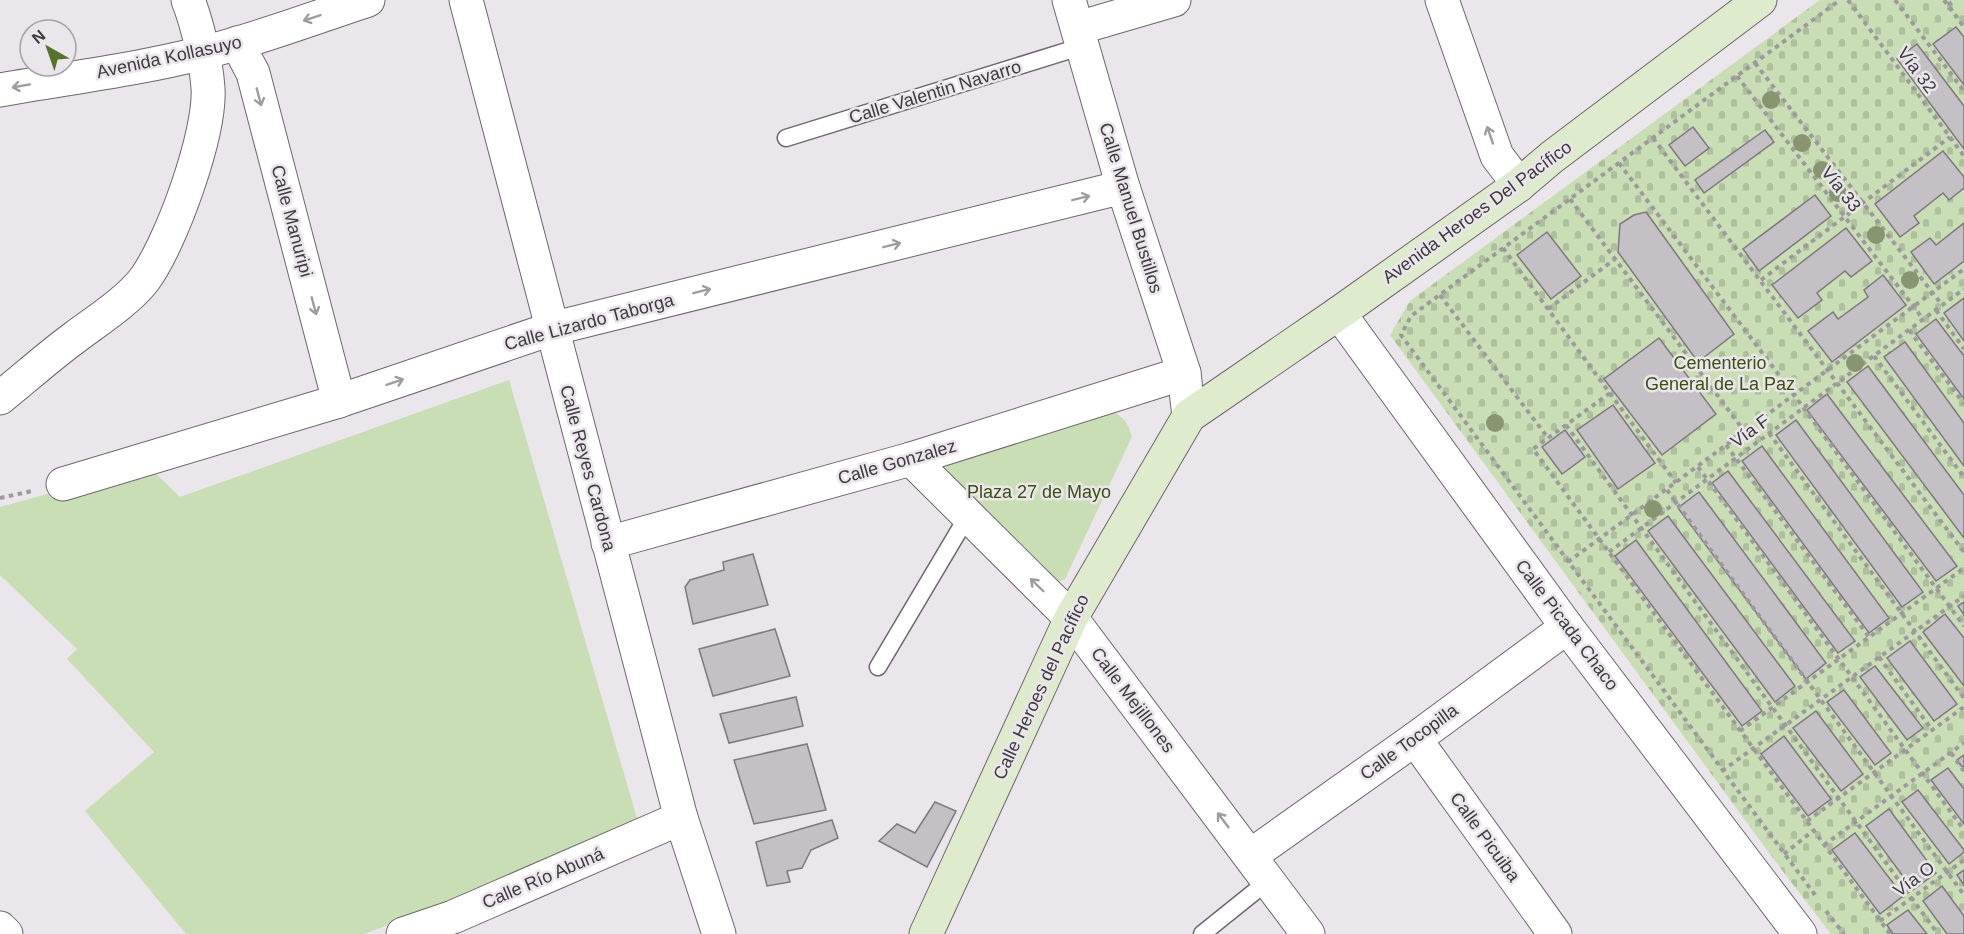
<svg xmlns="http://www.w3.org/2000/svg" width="1964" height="934" font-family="Arial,sans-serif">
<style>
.cemetery{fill:url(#cemetery-stones)}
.park{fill:#cadeb5}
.building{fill:#c5bfc6;stroke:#7e787f;stroke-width:1.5}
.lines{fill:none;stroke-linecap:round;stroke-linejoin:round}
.lane-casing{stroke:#6d676e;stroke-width:19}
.street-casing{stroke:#6d676e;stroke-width:35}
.secondary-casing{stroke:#6d676e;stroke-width:35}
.path{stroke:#9d999e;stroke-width:4;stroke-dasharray:4.5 4.5;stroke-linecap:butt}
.lane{stroke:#fff;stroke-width:16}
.street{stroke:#fff;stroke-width:33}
.secondary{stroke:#deebcd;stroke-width:33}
.tree{fill:#899471}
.oneway{stroke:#9e9d9e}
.labels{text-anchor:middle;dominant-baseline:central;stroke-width:5;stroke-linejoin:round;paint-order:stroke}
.street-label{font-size:18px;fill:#3d3b3e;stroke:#ebe5ec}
.park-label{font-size:18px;fill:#38510d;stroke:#ebe5ec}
</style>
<defs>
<pattern id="cemetery-stones" width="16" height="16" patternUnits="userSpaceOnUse" patternTransform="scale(1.5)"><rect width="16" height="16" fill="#cadeb5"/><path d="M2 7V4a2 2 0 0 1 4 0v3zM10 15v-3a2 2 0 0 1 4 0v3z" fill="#aebf9d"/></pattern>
</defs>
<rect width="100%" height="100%" fill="#ebe5ec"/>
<polygon class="cemetery" points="1820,0 1964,0 1964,934 1831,934 1775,861 1390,335 1410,301"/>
<g class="park">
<polygon points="509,380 641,832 364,934 186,934 85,811 154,752 67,659 77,649 0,575 0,507 148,466 180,497"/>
<path d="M1109 410C1123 416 1128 422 1132 437L1065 579 1050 586 944 475 947 464Z"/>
</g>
<g class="building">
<polygon points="1956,27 1964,37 1964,85 1933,44"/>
<polygon points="1917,44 1964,106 1964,149 1897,59"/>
<polygon points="1693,127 1709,148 1685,166 1669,145"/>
<polygon points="1765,130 1774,142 1704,193 1695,180"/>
<polygon points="1943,151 1964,177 1964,188 1949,200 1943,193 1914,216 1919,223 1900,237 1875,204"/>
<polygon points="1815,195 1831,216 1759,271 1743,249"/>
<polygon points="1646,212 1734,334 1698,362 1618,252 1620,224 1634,215"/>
<polygon points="1964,223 1964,261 1934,284 1911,252 1930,238 1936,245"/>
<polygon points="1846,228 1872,261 1851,277 1845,271 1817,293 1822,300 1798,318 1772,285"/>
<polygon points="1547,232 1581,276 1551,299 1517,255"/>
<polygon points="1883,275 1906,305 1832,362 1808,331 1833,312 1838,319 1868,297 1864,290"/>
<polygon points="1964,298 1964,341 1944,313"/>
<polygon points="1936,319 1964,356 1964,399 1916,334"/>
<polygon points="1659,338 1716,414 1662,455 1604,379"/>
<polygon points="1905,342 1964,423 1964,466 1884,357"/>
<polygon points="1868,366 1964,495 1964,538 1847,382"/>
<polygon points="1827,394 1957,566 1936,581 1807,410"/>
<polygon points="1613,405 1655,463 1618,489 1577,430"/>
<polygon points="1796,420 1923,592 1902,607 1776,435"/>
<polygon points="1565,430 1585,457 1562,474 1542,447"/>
<polygon points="1762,446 1889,618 1869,633 1742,461"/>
<polygon points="1728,471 1855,641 1838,653 1712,483"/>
<polygon points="1699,492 1826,663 1806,679 1678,508"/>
<polygon points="1668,516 1795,686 1775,702 1648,531"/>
<polygon points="1636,540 1762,711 1742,726 1615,556"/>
<polygon points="753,554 768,605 693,624 685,587 690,580 724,570 723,562"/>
<polygon points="1964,602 1964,615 1958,606"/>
<polygon points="1945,614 1964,638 1964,686 1923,632"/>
<polygon points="775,629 790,676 713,696 699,649"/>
<polygon points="1910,641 1957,704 1934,721 1887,658"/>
<polygon points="1875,666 1923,728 1907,740 1860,677"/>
<polygon points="1844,690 1891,753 1875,765 1827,702"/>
<polygon points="796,697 803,726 729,743 720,714"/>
<polygon points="1816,711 1863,774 1841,791 1793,728"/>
<polygon points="1784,736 1831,799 1808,816 1761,754"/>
<polygon points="807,744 826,810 754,824 734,760"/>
<polygon points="1964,755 1964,769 1957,760"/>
<polygon points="1948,768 1964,789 1964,824 1931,780"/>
<polygon points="1918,790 1964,850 1964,852 1949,864 1902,802"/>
<polygon points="935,802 956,811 927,867 879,841 897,824 915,833"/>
<polygon points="1889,809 1936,873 1913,890 1866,826"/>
<polygon points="832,820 838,838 811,850 802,868 787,871 790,882 767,886 756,842"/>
<polygon points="1855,833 1903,896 1880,914 1832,850"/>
<polygon points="1964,870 1964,885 1957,875"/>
<polygon points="1942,886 1964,916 1964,934 1947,934 1923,901"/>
<polygon points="1908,910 1927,934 1893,934 1887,925"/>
</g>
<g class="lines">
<defs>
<g id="lane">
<polyline points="786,138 1083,46"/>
<polyline points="878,667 967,517"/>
<polyline points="1202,934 1268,881"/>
</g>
<g id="street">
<polyline points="466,0 681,818 719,934"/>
<polyline points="1069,0 1123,187 1184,373 1189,416"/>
<polyline points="1442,0 1497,156 1519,185"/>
<polyline points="1078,28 1174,0"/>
<polyline points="237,43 253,73 339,401"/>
<path d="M0 90C67 78 136 70 202 53 259 39 313 18 368 0"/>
<polyline points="1339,313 1567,627 1800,934"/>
<path d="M0 398C25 378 48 357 74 338 95 322 128 301 144 280 171 244 211 133 208 88 206 61 198 26 188 0"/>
<polyline points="911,459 1071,618 1308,934"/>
<polyline points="63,484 339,401 551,329 1123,187"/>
<polyline points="608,543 911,459 1184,373"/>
<polyline points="1415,739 1555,934"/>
<polyline points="1250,856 1415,739 1567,627"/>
<polyline points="0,928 6,934"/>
<polyline points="403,934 453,917 681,818"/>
</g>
<polyline id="secondary" points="926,934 1071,618 1189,416 1339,313 1519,185 1552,157 1760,0"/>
</defs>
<use href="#lane" class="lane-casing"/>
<use href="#street" class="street-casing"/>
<use href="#secondary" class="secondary-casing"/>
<g class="path">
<polyline points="1848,0 1964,156"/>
<polyline points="1895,0 1964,91"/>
<polyline points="1944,0 1964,27"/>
<polyline points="1948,5 1955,0"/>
<polyline points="1755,63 1942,305"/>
<polyline points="1737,76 1923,319"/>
<polyline points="1653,138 1964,552"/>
<polyline points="1619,163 1794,395 1964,626"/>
<polyline points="1570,199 1745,432"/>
<polyline points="1503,248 1676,483"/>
<polyline points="1761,280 1950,137"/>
<polyline points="1440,295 1548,438"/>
<polyline points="1548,309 1615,259"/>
<polyline points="1936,310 1964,349"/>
<polyline points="1909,330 1964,404"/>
<polyline points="1874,356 1964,477"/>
<polyline points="1610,393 1533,449 1890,934"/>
<polyline points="1566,425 1938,934"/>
<polyline points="1769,433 1964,698"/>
<polyline points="1726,445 1869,637"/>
<polyline points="1698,467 1964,830"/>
<polyline points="1667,490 1964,895"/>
<polyline points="0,498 32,491"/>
<polyline points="1609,552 1964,289"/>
<polyline points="1568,562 1964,269"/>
<polyline points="1879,657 1932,730"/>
<polyline points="1740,731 1964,568"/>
<polyline points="1951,753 1964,771"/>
<polyline points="1722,771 1964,596"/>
<polyline points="1807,821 1964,707"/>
<polyline points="1824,845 1964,743"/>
<polyline points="1784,854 1814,830"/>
<polyline points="1815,895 1401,335 1411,316 1840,0"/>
<polyline points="1826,911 1844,934"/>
<polyline points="1880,921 1964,860"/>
</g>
<use href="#lane" class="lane"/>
<use href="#street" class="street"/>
<use href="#secondary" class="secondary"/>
</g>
<g class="tree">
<circle cx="1771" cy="100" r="9"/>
<circle cx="1802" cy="143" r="9"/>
<circle cx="1822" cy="170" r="9"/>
<circle cx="1838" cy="193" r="9"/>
<circle cx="1876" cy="235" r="9"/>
<circle cx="1910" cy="280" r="9"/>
<circle cx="1855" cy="363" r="9"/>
<circle cx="1495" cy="423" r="9"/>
<circle cx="1653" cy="509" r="9"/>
</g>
<defs><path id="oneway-shaft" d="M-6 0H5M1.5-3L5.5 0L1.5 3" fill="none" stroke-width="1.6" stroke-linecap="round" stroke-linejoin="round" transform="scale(1.5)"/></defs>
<g class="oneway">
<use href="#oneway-shaft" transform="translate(312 18) rotate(162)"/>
<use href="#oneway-shaft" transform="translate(21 86) rotate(170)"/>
<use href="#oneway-shaft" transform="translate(259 97) rotate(75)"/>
<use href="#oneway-shaft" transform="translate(1490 135) rotate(-109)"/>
<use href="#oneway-shaft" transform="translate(1081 198) rotate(-14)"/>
<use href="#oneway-shaft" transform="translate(892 245) rotate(-14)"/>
<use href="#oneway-shaft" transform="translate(702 291) rotate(-14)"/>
<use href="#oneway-shaft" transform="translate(314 306) rotate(75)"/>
<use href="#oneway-shaft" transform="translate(395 382) rotate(-19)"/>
<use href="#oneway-shaft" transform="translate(1037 585) rotate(-136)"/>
<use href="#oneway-shaft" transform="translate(1223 820) rotate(-127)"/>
</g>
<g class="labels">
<g class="street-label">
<text transform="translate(169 57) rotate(-12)">Avenida Kollasuyo</text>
<text transform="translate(1917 70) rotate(53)">Vía 32</text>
<text transform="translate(935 92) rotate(-17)">Calle Valentin Navarro</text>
<text transform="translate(1841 189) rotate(52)">Vía 33</text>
<text transform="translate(1131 208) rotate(73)">Calle Manuel Bustillos</text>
<text transform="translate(1477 212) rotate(-36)">Avenida Heroes Del Pacífico</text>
<text transform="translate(292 221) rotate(75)">Calle Manuripi</text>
<text transform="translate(589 322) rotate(-15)">Calle Lizardo Taborga</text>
<text transform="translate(1750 431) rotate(-36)">Vía F</text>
<text transform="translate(897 462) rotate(-16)">Calle Gonzalez</text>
<text transform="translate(588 468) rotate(75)">Calle Reyes Cardona</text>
<text transform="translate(1567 625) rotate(53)">Calle Picada Chaco</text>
<text transform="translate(1041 687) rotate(-65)">Calle Heroes del Pacífico</text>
<text transform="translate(1133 700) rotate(53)">Calle Mejillones</text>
<text transform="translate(1409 742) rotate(-36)">Calle Tocopilla</text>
<text transform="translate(1485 837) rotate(54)">Calle Picuiba</text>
<text transform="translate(543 878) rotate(-23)">Calle Río Abuná</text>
<text transform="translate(1914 879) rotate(-36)">Vía O</text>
</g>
<g class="park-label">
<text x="1720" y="363">Cementerio<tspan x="1720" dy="21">General de La Paz</tspan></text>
<text x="1039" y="492">Plaza 27 de Mayo</text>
</g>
</g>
<g transform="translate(48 48) rotate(320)"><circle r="28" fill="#ebe5ec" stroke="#a5a1a6" stroke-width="1.5"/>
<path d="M0-4.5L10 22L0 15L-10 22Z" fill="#567429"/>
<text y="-9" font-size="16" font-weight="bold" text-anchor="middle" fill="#3d3b3e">N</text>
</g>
</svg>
